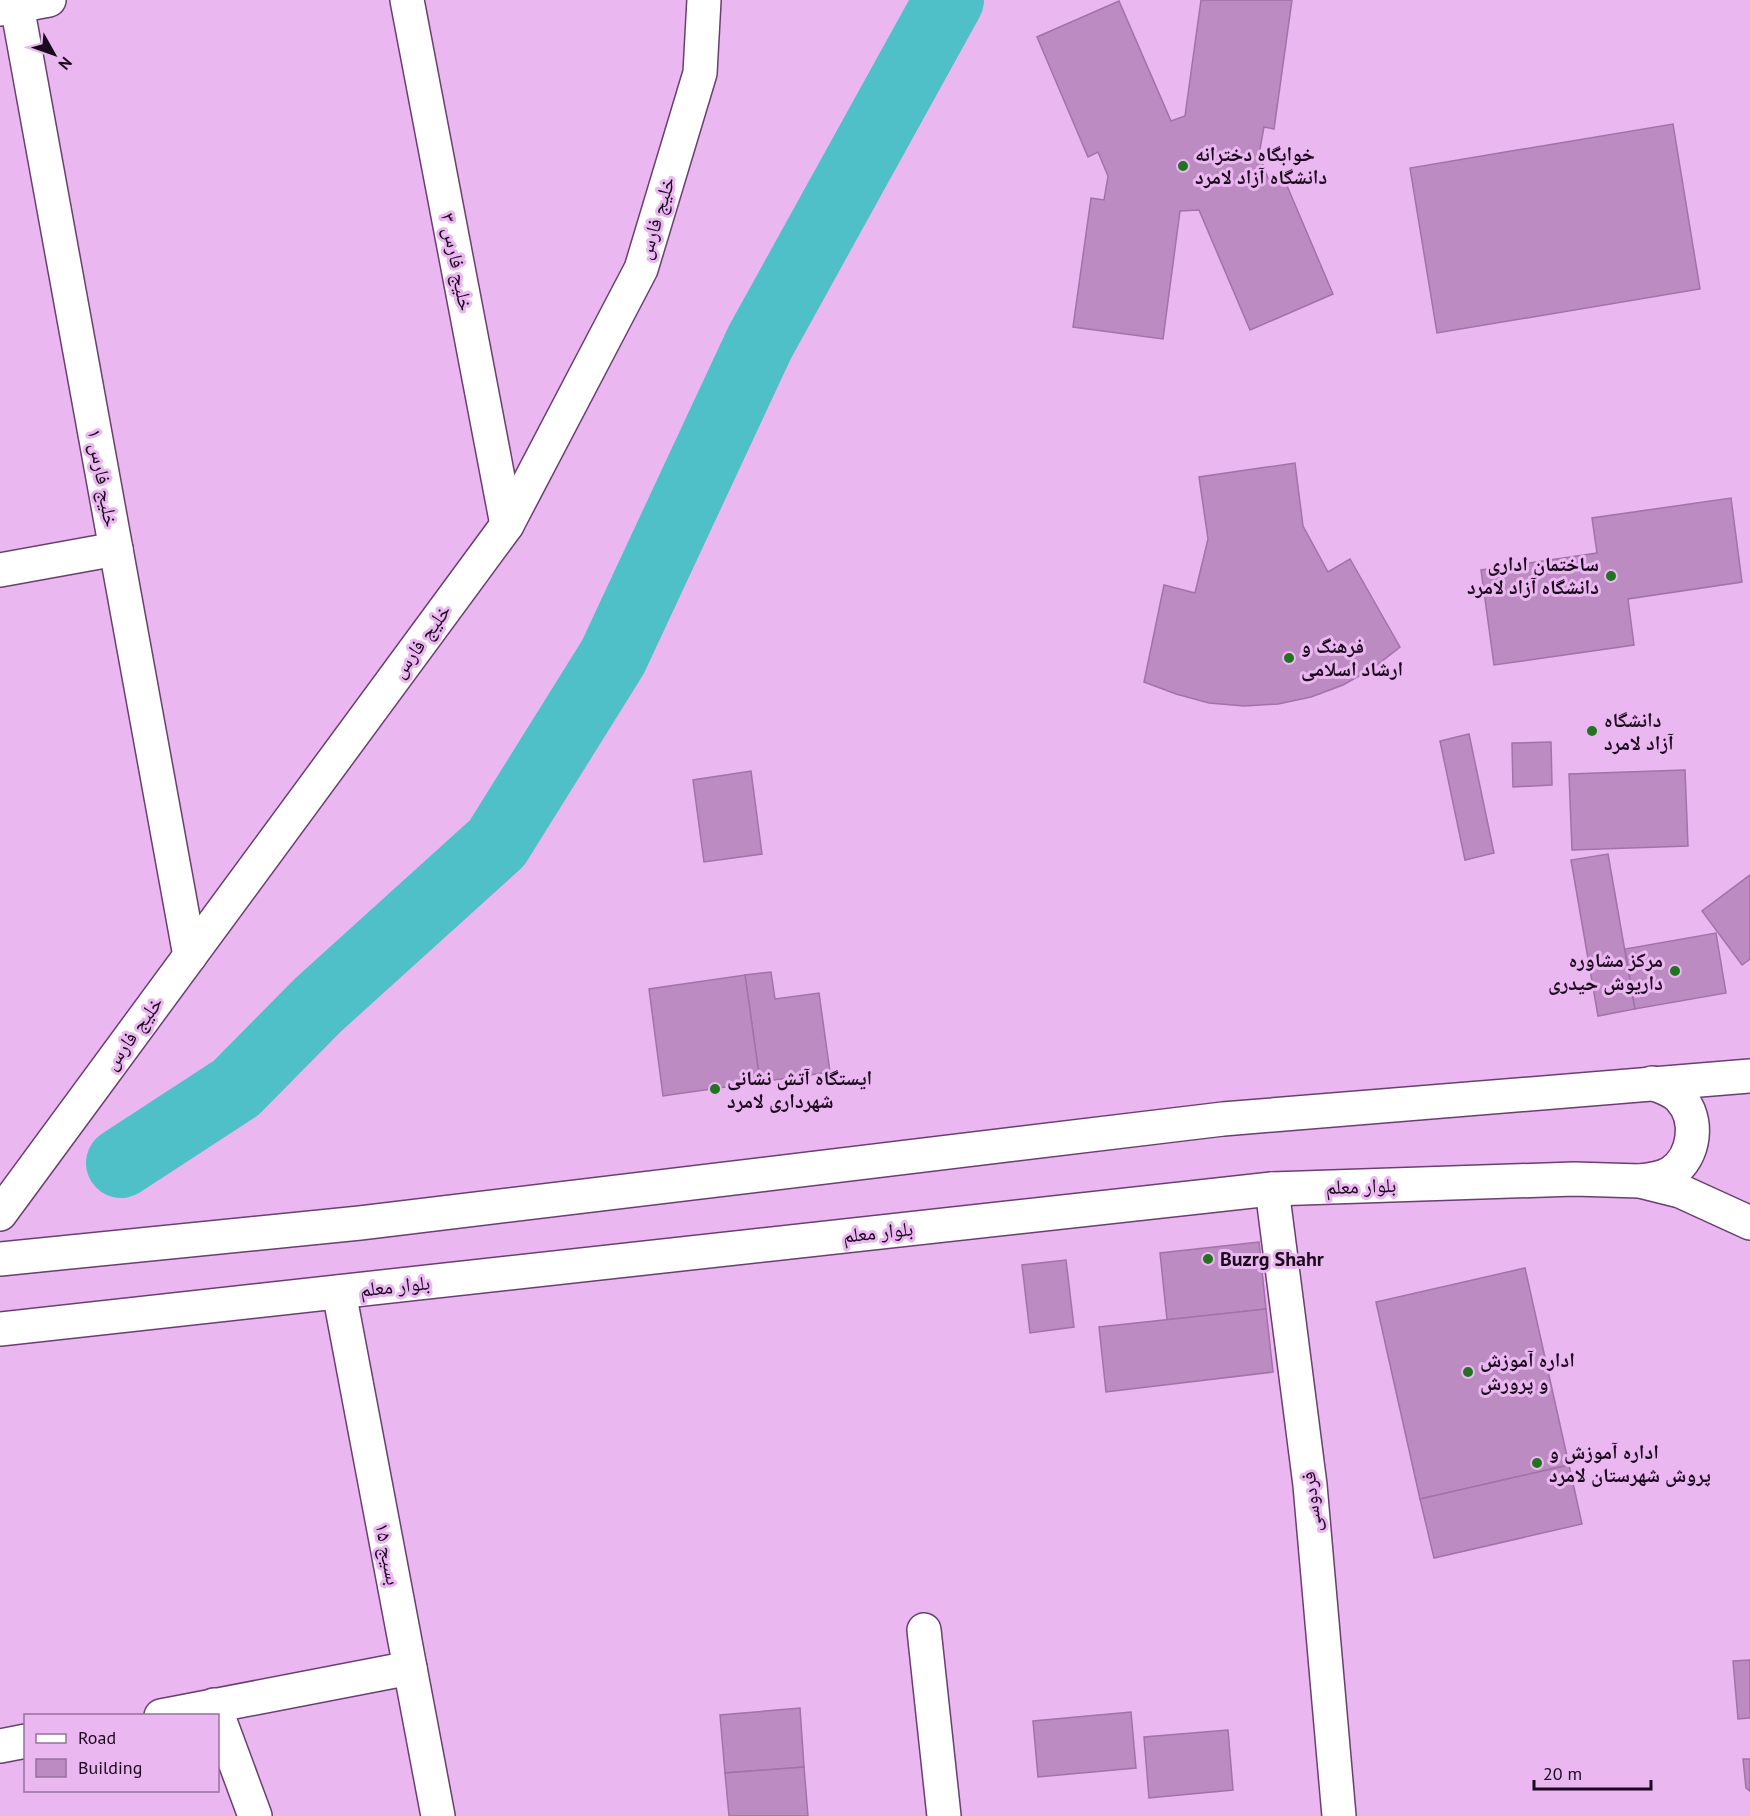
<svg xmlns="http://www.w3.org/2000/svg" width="1750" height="1816" font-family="'PT Sans','Noto Naskh Arabic',sans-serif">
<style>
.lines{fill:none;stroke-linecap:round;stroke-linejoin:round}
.river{stroke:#4fbfc8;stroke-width:70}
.building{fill:#bc8bc2;stroke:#a272a8;stroke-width:1.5}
.minor-casing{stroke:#6b3e71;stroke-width:36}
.tertiary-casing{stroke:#6b3e71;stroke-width:36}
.minor{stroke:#fff;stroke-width:33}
.tertiary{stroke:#fff;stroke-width:33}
.poi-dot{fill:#20741e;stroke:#eab7f1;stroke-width:2}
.labels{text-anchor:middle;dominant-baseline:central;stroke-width:6;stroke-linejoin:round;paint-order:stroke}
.poi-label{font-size:20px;font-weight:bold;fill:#1b091d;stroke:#eab7f1;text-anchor:start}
.street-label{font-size:20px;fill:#1b091d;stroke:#eab7f1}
</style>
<rect width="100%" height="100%" fill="#eab7f1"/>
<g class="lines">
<polyline class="river" points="121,1163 236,1088 318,1005 497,843 613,657 760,342 949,0"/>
</g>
<g class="building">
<polygon points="1201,0 1292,0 1274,129 1264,127 1259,154 1269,181 1282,174 1333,294 1250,330 1199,210 1180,211 1163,339 1073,327 1091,198 1104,200 1108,176 1098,152 1088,157 1037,37 1119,1 1171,121 1185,116"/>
<polygon points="1673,124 1700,289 1437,333 1410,168"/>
<polygon points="1295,463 1303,526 1328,572 1350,559 1400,647 1373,668 1343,685 1311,697 1278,704 1244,706 1209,703 1176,694 1144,682 1164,585 1195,593 1208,539 1199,477"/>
<polygon points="1731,498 1742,582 1628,599 1634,645 1494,665 1481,570 1597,553 1592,518"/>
<polygon points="1469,734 1494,853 1465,860 1440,741"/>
<polygon points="1551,742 1552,785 1513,787 1512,743"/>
<polygon points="1685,770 1688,846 1572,850 1569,774"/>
<polygon points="751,771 762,854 704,862 693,780"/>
<polygon points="1608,854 1635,1009 1598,1016 1571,860"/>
<polygon points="1750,875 1750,959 1742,965 1702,911"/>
<polygon points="1716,933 1726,993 1635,1009 1625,949"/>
<polygon points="771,972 775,999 819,993 830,1072 760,1082 745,975"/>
<polygon points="745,975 760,1082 663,1096 649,989"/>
<polygon points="1259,1242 1266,1309 1167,1320 1160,1253"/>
<polygon points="1066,1260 1074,1327 1030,1333 1022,1265"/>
<polygon points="1525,1268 1569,1465 1420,1499 1376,1302"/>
<polygon points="1266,1309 1273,1372 1106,1392 1099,1327"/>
<polygon points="1569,1465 1582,1524 1434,1558 1420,1499"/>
<polygon points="1750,1660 1750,1718 1738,1719 1733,1661"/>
<polygon points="800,1708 804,1767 725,1773 720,1715"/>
<polygon points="1131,1712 1136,1768 1038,1777 1033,1721"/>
<polygon points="1228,1730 1233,1790 1149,1798 1144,1737"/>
<polygon points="1743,1759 1750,1759 1750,1791 1746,1788"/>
<polygon points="804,1767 808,1816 729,1816 725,1773"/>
</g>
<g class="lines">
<defs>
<g id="minor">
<polyline points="16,0 190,956"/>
<polyline points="407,0 507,525"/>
<polyline points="0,9 49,0"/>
<polyline points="0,570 116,549"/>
<polyline points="1272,1189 1310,1485 1339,1816"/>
<polyline points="0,1214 507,525 641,269 700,73 704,0"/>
<polyline points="339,1292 438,1816"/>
<polyline points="924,1630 944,1816"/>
<polyline points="214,1705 255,1816"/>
<polyline points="161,1716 410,1668"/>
<polyline points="0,1746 26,1741"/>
</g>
<g id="tertiary">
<path d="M1640 1181C1651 1180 1661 1179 1671 1173 1695 1157 1700 1119 1680 1098 1673 1090 1662 1087 1652 1083"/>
<polyline points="0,1259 360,1223 1223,1119 1750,1076"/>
<polyline points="0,1329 1272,1189 1574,1179 1640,1181 1680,1191 1750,1223"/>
</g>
</defs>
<use href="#minor" class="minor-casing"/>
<use href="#tertiary" class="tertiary-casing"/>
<use href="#minor" class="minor"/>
<use href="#tertiary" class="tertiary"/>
</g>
<g class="poi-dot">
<circle cx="1183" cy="166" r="6"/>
<circle cx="1611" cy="576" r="6"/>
<circle cx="1289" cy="658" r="6"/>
<circle cx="1592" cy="731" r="6"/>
<circle cx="1675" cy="971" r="6"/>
<circle cx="715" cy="1089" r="6"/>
<circle cx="1208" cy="1259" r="6"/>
<circle cx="1468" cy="1372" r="6"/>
<circle cx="1537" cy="1463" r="6"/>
</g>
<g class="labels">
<g class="poi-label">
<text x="1195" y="154">خوابگاه دخترانه<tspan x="1195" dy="23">دانشگاه آزاد لامرد</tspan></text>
<text x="1599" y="564" text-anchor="end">ساختمان اداری<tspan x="1599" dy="23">دانشگاه آزاد لامرد</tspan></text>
<text x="1301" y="646">فرهنگ و<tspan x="1301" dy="23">ارشاد اسلامی</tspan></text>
<text x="1604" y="720">دانشگاه<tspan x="1604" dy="23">آزاد لامرد</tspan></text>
<text x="1663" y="960" text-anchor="end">مرکز مشاوره<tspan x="1663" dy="23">داریوش حیدری</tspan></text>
<text x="727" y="1078">ایستگاه آتش نشانی<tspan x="727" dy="23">شهرداری لامرد</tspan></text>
<text x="1220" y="1259">Buzrg Shahr</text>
<text x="1480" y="1360">اداره آموزش<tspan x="1480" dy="23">و پرورش</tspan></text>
<text x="1549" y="1452">اداره آموزش و<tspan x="1549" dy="23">پروش شهرستان لامرد</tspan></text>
</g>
<g class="street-label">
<text transform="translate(656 218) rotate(-73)">خلیج فارس</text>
<text transform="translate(457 262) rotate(79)">خلیج فارس ۳</text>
<text transform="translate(103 478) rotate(80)">خلیج فارس ۱</text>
<text transform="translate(421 641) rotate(-54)">خلیج فارس</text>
<text transform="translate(133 1033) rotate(-54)">خلیج فارس</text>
<text transform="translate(1361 1186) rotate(-2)">بلوار معلم</text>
<text transform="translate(878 1232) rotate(-6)">بلوار معلم</text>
<text transform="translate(395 1286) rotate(-6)">بلوار معلم</text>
<text transform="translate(1311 1502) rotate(-96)">فردوسی</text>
<text transform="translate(388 1554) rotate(79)">بسیج ۱۵</text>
</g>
</g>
<rect x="24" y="1714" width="195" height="78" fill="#eab7f1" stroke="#97719c" stroke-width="1.5"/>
<rect x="36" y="1734" width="30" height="9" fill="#ffffff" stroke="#97719c" stroke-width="1.5"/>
<text x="78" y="1744" font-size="18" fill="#1b091d">Road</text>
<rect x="36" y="1759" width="30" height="18" fill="#bc8bc2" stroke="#97719c" stroke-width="1.5"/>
<text x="78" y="1774" font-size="18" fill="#1b091d">Building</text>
<g transform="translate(54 54) rotate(130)" stroke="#eab7f1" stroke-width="4.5" paint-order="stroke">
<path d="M0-4.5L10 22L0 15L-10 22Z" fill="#1b091d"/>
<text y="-9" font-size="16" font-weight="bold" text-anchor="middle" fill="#1b091d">N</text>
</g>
<path d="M1534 1780v9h117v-9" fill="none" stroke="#1b091d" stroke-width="3"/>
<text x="1543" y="1780" font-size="18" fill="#1b091d" stroke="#eab7f1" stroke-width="4.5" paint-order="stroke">20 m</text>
</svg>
